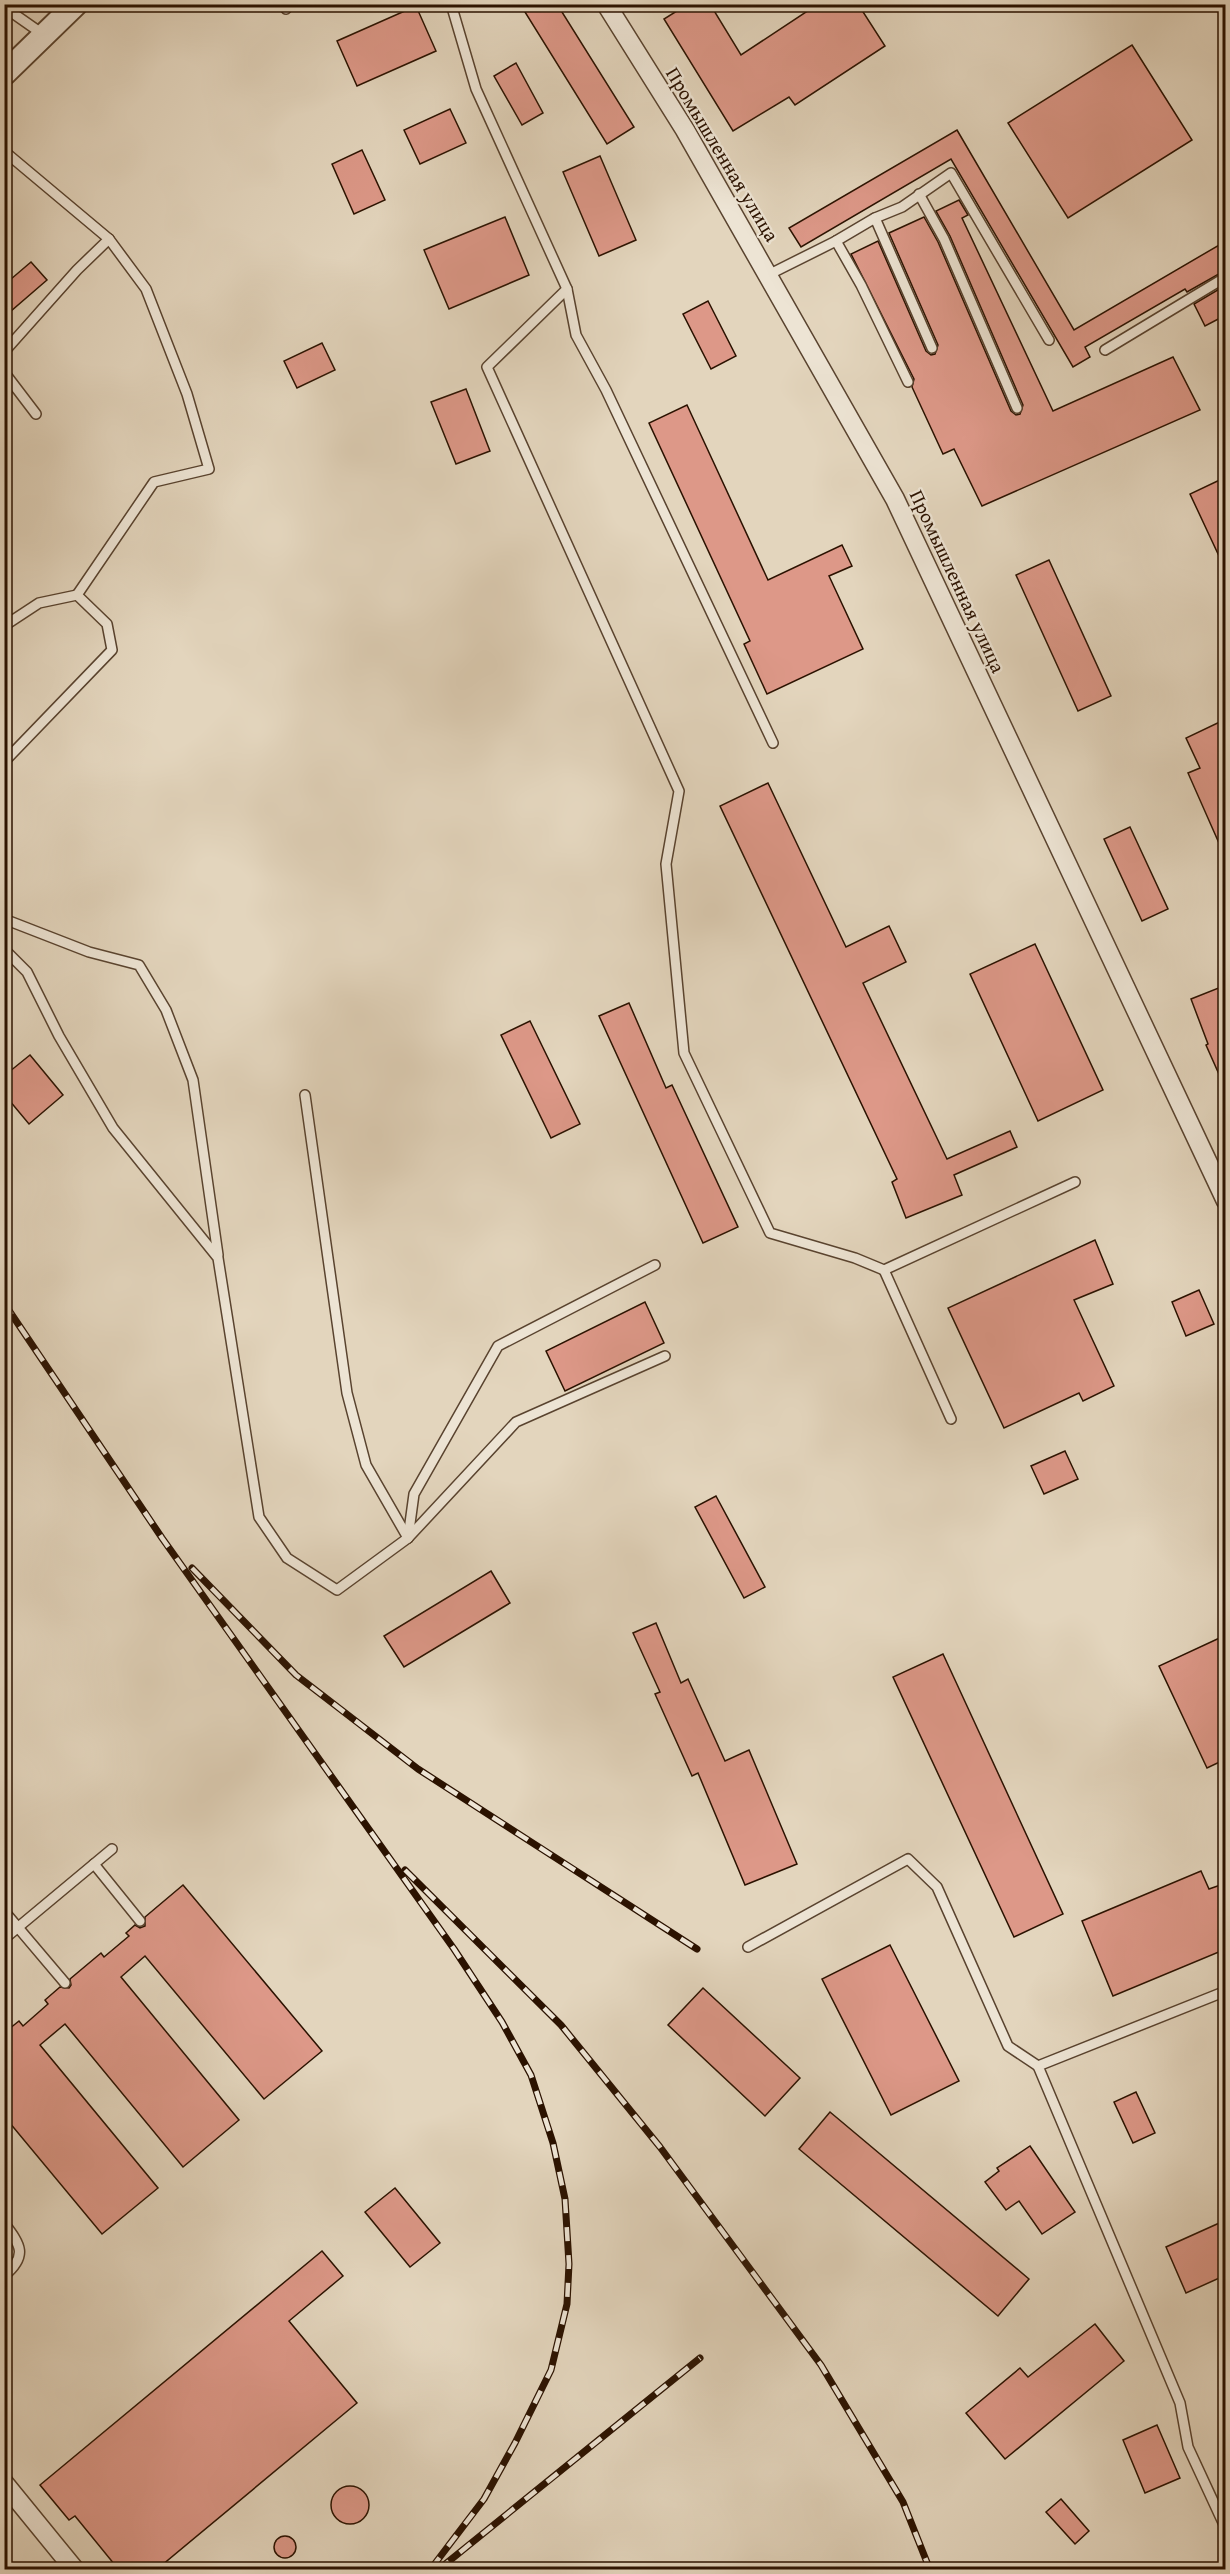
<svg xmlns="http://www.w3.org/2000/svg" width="1230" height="2574" font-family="'Gentium Book Plus',serif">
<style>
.building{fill:#dd9888;stroke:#2b1200;stroke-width:1.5}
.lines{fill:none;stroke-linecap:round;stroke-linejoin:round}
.service-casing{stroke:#59432f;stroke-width:12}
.minor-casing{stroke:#59432f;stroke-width:21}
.tertiary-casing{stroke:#59432f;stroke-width:26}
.service{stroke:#ede4d4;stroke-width:9}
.minor{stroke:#ede4d4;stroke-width:18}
.tertiary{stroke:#ede4d4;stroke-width:22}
.rail-casing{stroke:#2b1200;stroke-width:7}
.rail{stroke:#ede4d4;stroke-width:4.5;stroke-dasharray:14;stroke-linecap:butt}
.labels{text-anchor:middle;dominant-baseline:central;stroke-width:4.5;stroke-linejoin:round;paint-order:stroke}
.street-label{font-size:20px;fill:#2b1200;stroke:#ede4d4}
</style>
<rect width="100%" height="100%" fill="#e3d5bd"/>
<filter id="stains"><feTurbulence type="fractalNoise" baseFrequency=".00333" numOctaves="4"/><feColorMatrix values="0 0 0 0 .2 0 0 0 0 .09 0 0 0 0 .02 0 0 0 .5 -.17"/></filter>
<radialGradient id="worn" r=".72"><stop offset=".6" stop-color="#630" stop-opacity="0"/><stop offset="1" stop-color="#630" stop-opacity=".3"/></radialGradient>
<g class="building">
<polygon points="520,4 557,4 634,127 607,144"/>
<polygon points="688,4 710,4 741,55 818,4 858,4 885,46 795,105 789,97 733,131 664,19"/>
<polygon points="416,6 436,51 357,86 337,41"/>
<polygon points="1132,45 1192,140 1068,218 1008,123"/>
<polygon points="516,63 543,113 522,125 494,76"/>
<polygon points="450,109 466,143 420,164 404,130"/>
<polygon points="957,130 1074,330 1226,241 1226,270 1187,292 1185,289 1085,347 1090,357 1073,367 951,159 801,247 789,228"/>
<polygon points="362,150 385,200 354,214 332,164"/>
<polygon points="600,156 636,240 599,256 563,172"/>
<polygon points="959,200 968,215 962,218 1053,411 1173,357 1200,410 982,506 954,449 943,454 912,387 914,379 851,254 878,241 926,351 931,355 935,354 938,345 889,233 924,217 938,242 1011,411 1016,415 1020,414 1023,405 950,236 936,211"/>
<polygon points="505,217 529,275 449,309 424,250"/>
<polygon points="31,262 47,280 4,317 4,285"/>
<polygon points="1226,285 1226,315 1205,326 1194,304"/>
<polygon points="708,301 736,356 711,369 683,314"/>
<polygon points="322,343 335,370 297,388 284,361"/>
<polygon points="466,389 490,451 456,464 431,402"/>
<polygon points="687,405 768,580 842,545 852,566 829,576 863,649 767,694 744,644 750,641 649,423"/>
<polygon points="1226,477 1226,571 1190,494"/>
<polygon points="1049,560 1111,696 1078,711 1016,575"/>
<polygon points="1226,719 1226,859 1188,773 1200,768 1186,738"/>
<polygon points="768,783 846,947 889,926 906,962 863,983 947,1159 1010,1131 1017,1147 954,1175 962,1195 906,1218 892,1182 897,1179 720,806"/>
<polygon points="1130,827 1168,909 1142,921 1104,839"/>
<polygon points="1035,944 1103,1090 1038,1121 970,974"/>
<polygon points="1226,985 1226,1090 1206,1045 1208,1044 1191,999"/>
<polygon points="629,1003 666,1088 672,1085 738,1227 703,1243 599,1016"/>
<polygon points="530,1021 580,1124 551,1138 501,1035"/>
<polygon points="30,1055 63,1095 29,1124 4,1094 4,1076"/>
<polygon points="1095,1240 1113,1284 1074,1300 1114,1386 1083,1401 1079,1393 1004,1428 948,1308"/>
<polygon points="1199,1290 1214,1324 1186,1336 1172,1302"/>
<polygon points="645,1302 664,1343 565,1391 546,1351"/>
<polygon points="1065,1451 1078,1479 1044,1494 1031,1466"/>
<polygon points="716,1496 765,1587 744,1598 695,1507"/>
<polygon points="491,1571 510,1603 404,1667 384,1636"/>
<polygon points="656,1623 681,1683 688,1679 725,1761 749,1750 797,1864 745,1885 698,1773 692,1776 655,1694 660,1692 633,1633"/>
<polygon points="1226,1635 1226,1759 1207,1768 1159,1666"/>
<polygon points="943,1654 1063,1914 1014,1937 893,1677"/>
<polygon points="1201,1871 1209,1889 1226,1883 1226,1949 1113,1996 1082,1921"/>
<polygon points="183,1885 322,2051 264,2099 145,1956 121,1977 239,2120 183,2167 65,2024 40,2045 158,2188 102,2234 4,2116 4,2033 19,2021 23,2026 48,2004 45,2000 60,1987 69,1988 71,1985 70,1979 101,1953 104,1957 129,1936 126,1933 135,1925 140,1928 145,1926 145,1917"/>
<polygon points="890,1945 959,2081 891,2115 822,1979"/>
<polygon points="703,1988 800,2078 765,2116 668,2025"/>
<polygon points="1136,2092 1155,2133 1133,2143 1114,2102"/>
<polygon points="830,2112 1029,2279 998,2316 799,2149"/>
<polygon points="1030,2146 1075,2212 1042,2234 1019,2201 1006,2210 985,2182 999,2171 997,2168"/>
<polygon points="395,2188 440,2243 410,2267 365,2212"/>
<polygon points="1226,2220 1226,2275 1186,2293 1166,2247"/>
<polygon points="322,2251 343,2276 289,2321 357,2403 156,2570 119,2570 75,2516 69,2520 40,2485"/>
<polygon points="1095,2324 1124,2361 1005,2459 966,2413 1020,2368 1028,2377"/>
<polygon points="1157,2425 1180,2478 1145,2493 1123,2440"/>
<circle cx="350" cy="2505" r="19"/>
<polygon points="1061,2499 1089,2531 1075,2544 1046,2512"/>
<circle cx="285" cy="2547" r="11"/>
</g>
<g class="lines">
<defs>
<g id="service">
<polyline points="451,4 476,89 567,289 576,335 606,390 773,743"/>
<polyline points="4,7 44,35"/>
<polyline points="286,9 290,4"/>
<polyline points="4,151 109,239 146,289 187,394 209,469 154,482 77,595"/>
<polyline points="919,194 944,239 1017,408"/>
<polyline points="875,218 932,348"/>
<polyline points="836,241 861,285 908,382"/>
<polyline points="768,275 836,241 875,218 902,207 951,173 1049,340"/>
<polyline points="567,289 487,367 679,791 666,864 684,1053 770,1233 855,1258 884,1270 1075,1182"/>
<polyline points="1105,350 1226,277"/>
<polyline points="4,352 77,270 109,239"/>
<polyline points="4,372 36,414"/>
<polyline points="4,626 39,603 77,595 107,624 112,650 4,762"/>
<polyline points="4,919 89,952 139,965 166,1010 193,1080 218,1255"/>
<polyline points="4,949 27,972 59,1036 113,1128 218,1258 259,1517 287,1558 337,1590 408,1538 516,1422 665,1356"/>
<polyline points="305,1095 347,1393 366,1465 408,1538"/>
<polyline points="884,1270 951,1419"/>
<polyline points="408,1538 414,1494 498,1346 655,1265"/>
<polyline points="94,1864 140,1921"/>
<polyline points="4,1911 65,1983"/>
<polyline points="4,1939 112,1849"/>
<polyline points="748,1947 908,1859 937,1887 1008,2046 1038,2066"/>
<polyline points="1226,1991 1038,2066 1180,2403 1188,2447 1226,2529"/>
<path d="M4 2223C21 2245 28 2256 4 2276"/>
</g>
<g id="minor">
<polyline points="606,4 685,130 895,499 1226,1201"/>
<polyline points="4,2483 75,2570"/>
</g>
<polyline id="tertiary" points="4,74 76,4"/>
</defs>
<use href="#service" class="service-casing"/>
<use href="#minor" class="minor-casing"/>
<use href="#tertiary" class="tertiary-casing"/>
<use href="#service" class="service"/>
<use href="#minor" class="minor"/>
<use href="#tertiary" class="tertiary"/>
<defs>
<g id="rail">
<polyline points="4,1303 162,1538 454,1949 502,2022 531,2075 553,2143 565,2199 569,2264 567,2304 551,2370 515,2443 484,2499 430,2570"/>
<polyline points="192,1568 296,1675 418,1769 697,1949"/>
<polyline points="405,1870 561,2025 660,2147 821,2365 903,2502 930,2570"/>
<polyline points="438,2570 700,2358"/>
</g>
</defs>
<use href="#rail" class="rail-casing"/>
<use href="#rail" class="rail"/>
</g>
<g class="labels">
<g class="street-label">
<text transform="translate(723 154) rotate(59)">Промышленная улица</text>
<text transform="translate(958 581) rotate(65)">Промышленная улица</text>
</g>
</g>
<rect width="1230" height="2574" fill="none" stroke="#e3d5bd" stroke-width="24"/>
<rect x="6" y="6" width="1218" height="2562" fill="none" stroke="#2b1200" stroke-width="3"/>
<rect x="12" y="12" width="1206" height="2550" fill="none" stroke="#2b1200" stroke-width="1.5"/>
<rect width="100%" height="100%" filter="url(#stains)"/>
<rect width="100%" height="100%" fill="url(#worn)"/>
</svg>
